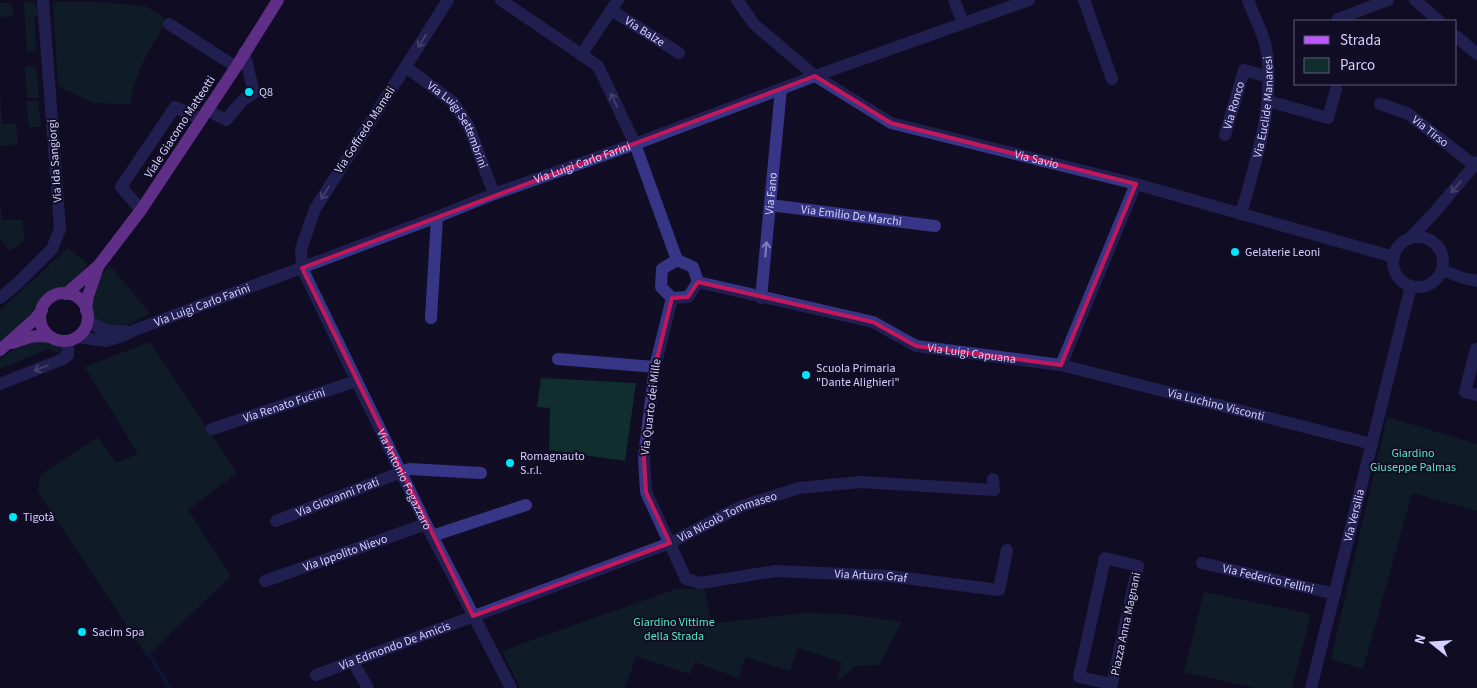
<svg xmlns="http://www.w3.org/2000/svg" width="1477" height="688" font-family="'Source Sans 3',sans-serif">
<style>
.green{fill:#102e2d}
.lines{fill:none;stroke-linecap:round;stroke-linejoin:round}
.stream{stroke:#092147;stroke-width:4}
.minor{stroke:#373585;stroke-width:12}
.major{stroke:#be57ff;stroke-width:12}
.oneway{stroke:#7e7bbc}
.marked{fill:none;stroke:#c2185b;stroke-width:4;stroke-linejoin:round}
.poi-dot{fill:#00e5fb;stroke:#110d24;stroke-width:2}
.labels{text-anchor:middle;dominant-baseline:central;stroke-width:4;stroke-linejoin:round;paint-order:stroke}
.street-label{font-size:12px;fill:#d5d0ff;stroke:#110d24}
.poi-label{font-size:12px;fill:#d5d0ff;stroke:#110d24;text-anchor:start}
.park-label{font-size:12px;fill:#56e5c0;stroke:#110d24}
</style>
<rect width="100%" height="100%" fill="#110d24"/>
<g class="green">
<path d="M27 1C36 3 39 7 39 16H34L36 51 27 52 24 3Z"/>
<path d="M53 2H98L145 6 162 16 165 24C148 50 135 73 130 104L93 103 58 86Z"/>
<polygon points="0,3 10,3 12,6 13,16 0,17"/>
<polygon points="36,66 39,98 27,98 25,67"/>
<polygon points="0,90 2,124 16,124 18,144 0,146"/>
<polygon points="26,101 38,101 41,127 29,127"/>
<polygon points="0,200 2,220 22,220 25,240 10,251 0,238"/>
<polygon points="68,248 88,264 69,285 44,295 39,301 27,320 0,341 0,310"/>
<path d="M109 265 150 313C139 319 127 326 113 327 95 329 89 307 93 292 96 283 104 273 109 265Z"/>
<path d="M45 340C52 344 62 346 63 354L48 349 0 369V359C15 349 27 342 45 340Z"/>
<polygon points="150,342 237,473 188,510 231,576 147,656 38,492 40,475 98,437 116,463 138,454 85,367"/>
<polygon points="541,378 636,383 625,461 549,450 550,408 537,407"/>
<polygon points="1387,417 1477,444 1477,511 1412,493 1363,669 1331,659"/>
<polygon points="676,589 705,589 711,624 802,613 845,614 902,622 879,665 856,666 837,681 842,662 798,648 790,671 745,657 739,678 695,662 690,674 636,656 625,688 520,688 502,651"/>
<polygon points="1204,592 1311,614 1292,688 1255,688 1184,672"/>
</g>
<g class="lines">
<polyline class="stream" points="149,654 170,688"/>
<g class="minor">
<path id="s1" d="M448 0 315 209 301 249 302 268 426 524 511 688"/>
<polyline points="501,0 598,66 635,144 677,260"/>
<path id="s2" d="M737 0 754 24 815 76 891 123 1136 184 1394 257"/>
<polyline points="954,0 963,23"/>
<polyline points="1084,0 1112,79"/>
<polyline points="1415,0 1439,21"/>
<path id="s3" d="M611 10 679 53"/>
<polyline points="1338,19 1388,0"/>
<polyline points="169,24 236,67"/>
<polyline points="1456,36 1477,54"/>
<polyline points="581,55 618,0"/>
<path id="s4" d="M406 67 453 102 469 127 494 194"/>
<polyline points="1268,101 1328,118 1336,89"/>
<path id="s5" d="M1380 104 1407 113 1474 165"/>
<polyline points="207,110 226,120 243,100 254,93 244,52"/>
<path id="s6" d="M1225 135 1244 70 1268 77"/>
<path id="s7" d="M770 205 935 226"/>
<polyline points="141,210 121,187 175,107 201,119"/>
<path id="s8" d="M1241 214C1256 161 1277 99 1265 43 1261 29 1253 14 1248 0"/>
<circle cx="1418" cy="262" r="25"/>
<polyline points="1409,239 1434,213 1477,162"/>
<polygon points="677,260 693,267 698,282 688,297 672,298 661,287 662,269"/>
<polyline points="1442,270 1463,278 1477,281"/>
<path id="s9" d="M698 282 873 322 916 346 1061 365 1372 444"/>
<polyline points="0,298 17,284 52,249 60,229 43,0"/>
<path id="s10" d="M672 298 655 367 644 457 646 492 686 579 700 583 776 571 889 576 999 590 1007 550"/>
<path id="s11" d="M761 298 781 89"/>
<path d="M88 318C98 331 109 332 125 331"/>
<polyline points="431,318 437,217"/>
<path id="s12" d="M77 337 106 341 125 335 135 330 437 217 494 194 635 144 815 76 1029 0"/>
<polyline points="1476,349 1465,392 1477,395"/>
<polyline points="558,359 655,367"/>
<polyline points="1061,365 1136,184"/>
<polyline points="0,384 63,359 68,355 68,349 65,341"/>
<path id="s13" d="M212 429 356 381"/>
<path id="s14" d="M276 521 409 469 481 473"/>
<polyline points="432,536 526,505"/>
<polygon points="1105,558 1138,566 1112,684 1079,677"/>
<path id="s15" d="M1202 563 1335 594"/>
<path id="s16" d="M265 581 426 524"/>
<polyline points="353,662 368,688"/>
<path id="s17" d="M316 675 670 543 742 506 799 488 860 482 994 490 993 479"/>
<path id="s18" d="M1311 688 1411 286"/>
</g>
<g class="major">
<circle cx="64" cy="317" r="24"/>
<polyline points="66,294 99,265 141,210 236,67 278,0"/>
<polyline points="86,310 88,296 98,267"/>
<path d="M13 343C26 338 36 334 50 337"/>
<polyline points="0,350 35,319 42,310"/>
</g>
</g>
<defs><path id="oneway-shaft" d="M-6 0H5M1.5-3L5.5 0L1.5 3" fill="none" stroke-width="1.6" stroke-linecap="round" stroke-linejoin="round" transform="scale(1.25)"/></defs>
<g class="oneway">
<use href="#oneway-shaft" transform="translate(422 41) rotate(122)"/>
<use href="#oneway-shaft" transform="translate(614 100) rotate(-115)"/>
<use href="#oneway-shaft" transform="translate(1456 187) rotate(130)"/>
<use href="#oneway-shaft" transform="translate(325 193) rotate(122)"/>
<use href="#oneway-shaft" transform="translate(766 249) rotate(-85)"/>
<use href="#oneway-shaft" transform="translate(41 368) rotate(159)"/>
</g>
<path d="M0 0H1477V688H0ZM815 76 891 123 1136 184 1061 365 916 346 873 322 698 282 688 297 672 298 655 367 644 457 646 492 670 543 473 616 302 268Z" fill="#110d24" fill-opacity=".55" fill-rule="evenodd"/>
<path class="marked" d="M815 76 891 123 1136 184 1061 365 916 346 873 322 698 282 688 297 672 298 655 367 644 457 646 492 670 543 473 616 302 268Z"/>
<g class="poi-dot">
<circle cx="249" cy="92" r="5"/>
<circle cx="1235" cy="252" r="5"/>
<circle cx="806" cy="375" r="5"/>
<circle cx="510" cy="463" r="5"/>
<circle cx="13" cy="517" r="5"/>
<circle cx="82" cy="632" r="5"/>
</g>
<g class="labels">
<g class="street-label">
<text stroke="none"><textPath href="#s3" startOffset="40">Via Balze</textPath></text>
<text stroke="none"><textPath href="#s6" startOffset="31">Via Ronco</textPath></text>
<text stroke="none"><textPath href="#s8" startOffset="110">Via Euclide Manaresi</textPath></text>
<text transform="translate(180 127) rotate(-57)">Viale Giacomo Matteotti</text>
<text stroke="none"><textPath href="#s4" startOffset="80">Via Luigi Settembrini</textPath></text>
<text transform="translate(365 130) rotate(-57)">Via Goffredo Mameli</text>
<text stroke="none"><textPath href="#s5" startOffset="58">Via Tirso</textPath></text>
<text stroke="none"><textPath href="#s2" startOffset="349">Via Savio</textPath></text>
<text transform="translate(55 161) rotate(-94)">Via Ida Sangiorgi</text>
<text stroke="none"><textPath href="#s12" startOffset="538">Via Luigi Carlo Farini</textPath></text>
<text stroke="none"><textPath href="#s11" startOffset="105">Via Fano</textPath></text>
<text stroke="none"><textPath href="#s7" startOffset="82">Via Emilio De Marchi</textPath></text>
<text stroke="none"><textPath href="#s12" startOffset="132">Via Luigi Carlo Farini</textPath></text>
<text stroke="none"><textPath href="#s9" startOffset="285">Via Luigi Capuana</textPath></text>
<text stroke="none"><textPath href="#s9" startOffset="535">Via Luchino Visconti</textPath></text>
<text stroke="none"><textPath href="#s13" startOffset="76">Via Renato Fucini</textPath></text>
<text transform="translate(651 407) rotate(-83)">Via Quarto dei Mille</text>
<text stroke="none"><textPath href="#s1" startOffset="544">Via Antonio Fogazzaro</textPath></text>
<text stroke="none"><textPath href="#s14" startOffset="66">Via Giovanni Prati</textPath></text>
<text stroke="none"><textPath href="#s18" startOffset="178">Via Versilia</textPath></text>
<text stroke="none"><textPath href="#s17" startOffset="441">Via Nicolò Tommaseo</textPath></text>
<text stroke="none"><textPath href="#s16" startOffset="85">Via Ippolito Nievo</textPath></text>
<text stroke="none"><textPath href="#s10" startOffset="479">Via Arturo Graf</textPath></text>
<text stroke="none"><textPath href="#s15" startOffset="68">Via Federico Fellini</textPath></text>
<text transform="translate(1126 624) rotate(-78)">Piazza Anna Magnani</text>
<text stroke="none"><textPath href="#s17" startOffset="84">Via Edmondo De Amicis</textPath></text>
</g>
<g class="poi-label">
<text x="259" y="92">Q8</text>
<text x="1245" y="252">Gelaterie Leoni</text>
<text x="816" y="368">Scuola Primaria<tspan x="816" dy="14">"Dante Alighieri"</tspan></text>
<text x="520" y="456">Romagnauto<tspan x="520" dy="14">S.r.l.</tspan></text>
<text x="23" y="517">Tigotà</text>
<text x="92" y="632">Sacim Spa</text>
</g>
<g class="park-label">
<text x="1413" y="453">Giardino<tspan x="1413" dy="14">Giuseppe Palmas</tspan></text>
<text x="674" y="622">Giardino Vittime<tspan x="674" dy="14">della Strada</tspan></text>
</g>
</g>
<rect x="1294" y="20" width="162" height="65" fill="#110d24" stroke="#5f5b7c"/>
<rect x="1304" y="36" width="25" height="8" fill="#be57ff" stroke="#5f5b7c"/>
<text x="1340" y="45" font-size="15" fill="#d5d0ff">Strada</text>
<rect x="1304" y="58" width="25" height="15" fill="#102e2d" stroke="#5f5b7c"/>
<text x="1340" y="70" font-size="15" fill="#d5d0ff">Parco</text>
<g transform="translate(1432 643) rotate(287)" stroke="#110d24" stroke-width="4" paint-order="stroke">
<path d="M0-4L9 19L0 12L-9 19Z" fill="#d5d0ff"/>
<text y="-8" font-size="14" font-weight="bold" text-anchor="middle" fill="#d5d0ff">N</text>
</g>
</svg>
